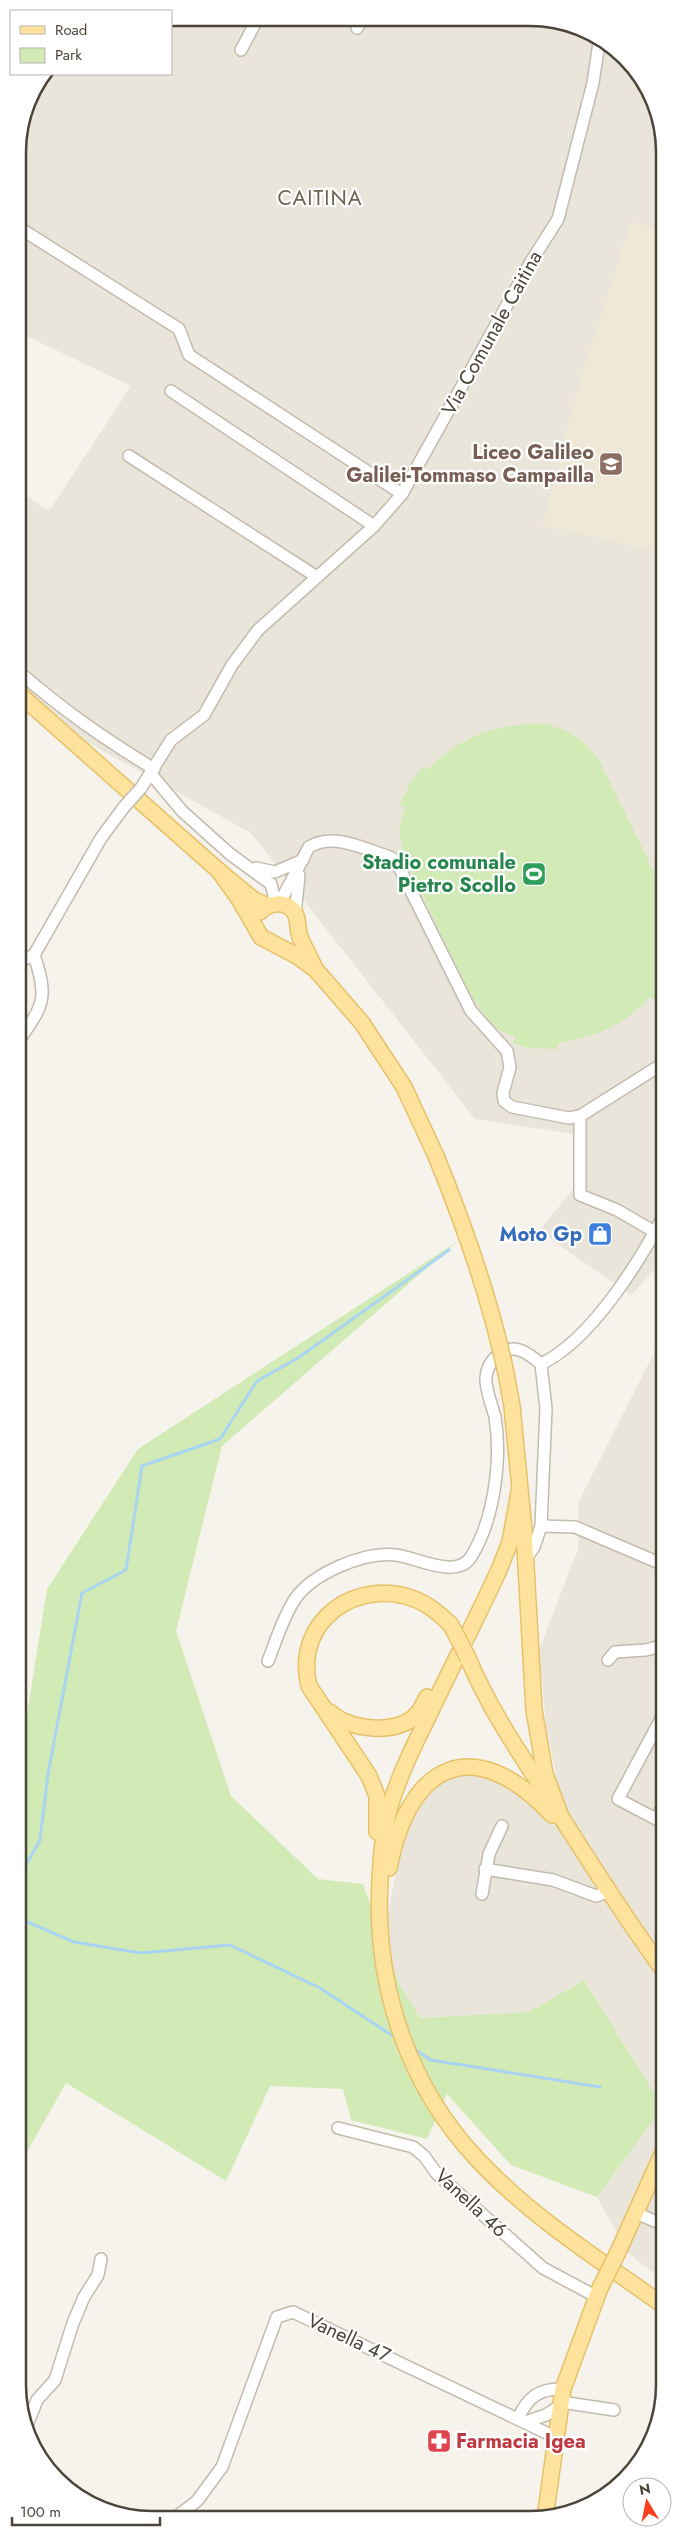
<svg xmlns="http://www.w3.org/2000/svg" width="682" height="2537" font-family="Jost,sans-serif">
<style>
.residential{fill:#eae5da}
.education{fill:#efe8d6}
.green{fill:#d2eab5}
.lines{fill:none;stroke-linecap:round;stroke-linejoin:round}
.stream{stroke:#a9d4f2;stroke-width:3}
.minor-casing{stroke:#c2bbae;stroke-width:14}
.major-casing{stroke:#e6c16a;stroke-width:18}
.minor{stroke:#fff;stroke-width:11}
.major{stroke:#ffe39c;stroke-width:15}
.minor-bridge-casing{stroke:#c2bbae;stroke-width:14;stroke-linecap:butt}
.major-bridge-casing{stroke:#e6c16a;stroke-width:18;stroke-linecap:butt}
.minor-bridge{stroke:#fff;stroke-width:11}
.major-bridge{stroke:#ffe39c;stroke-width:15}
.labels{text-anchor:middle;dominant-baseline:central;stroke-width:4.5;stroke-linejoin:round;paint-order:stroke}
.street-label{font-size:20px;fill:#4b4439;stroke:#fff}
.education-label{font-size:20px;font-weight:bold;fill:#785e54;stroke:#fff;text-anchor:end}
.leisure-label{font-size:20px;font-weight:bold;fill:#27864d;stroke:#fff;text-anchor:end}
.shop-label{font-size:20px;font-weight:bold;fill:#366cbe;stroke:#fff;text-anchor:end}
.health-label{font-size:20px;font-weight:bold;fill:#be3a42;stroke:#fff;text-anchor:start}
.neighbourhood-label{font-size:21px;letter-spacing:1px;fill:#6e6250;stroke:#fff}
.rim{fill:none;stroke:#4b4439;stroke-width:2.5}
</style>
<rect width="100%" height="100%" fill="#f6f3ec"/>
<g class="residential">
<polygon points="171,18 556,20 625,57 651,93 663,134 664,1266 660,1264 631,1295 539,1231 574,1188 573,1134 475,1119 251,833 83,740 18,682 18,490 49,511 131,386 18,332 18,144 31,93 45,74 171,74"/>
<polygon points="656,1349 664,1354 664,2281 628,2253 597,2197 663,2107 584,1980 529,2012 420,2018 400,1985 389,1957 388,1913 401,1847 415,1809 437,1782 467,1773 500,1781 516,1792 541,1814 559,1790 546,1726 539,1650 578,1549 579,1501"/>
</g>
<polygon class="education" points="631,223 663,230 663,553 543,525 580,380"/>
<g class="green">
<path d="M540 723C568 729 582 737 599 760L664 892V1006L650 997C623 1026 597 1037 558 1043V1049L528 1048 513 1043 515 1037 499 1030 487 1018 470 994 404 857 399 829 405 808 399 805 410 784 422 767 427 770C461 737 492 725 540 723Z"/>
<polygon points="458,1241 222,1446 176,1631 231,1796 318,1879 363,1884 400,1985 420,2018 529,2012 584,1980 663,2107 597,2197 511,2165 447,2094 427,2139 351,2120 343,2089 270,2086 226,2181 66,2083 19,2166 18,1770 47,1589 138,1449"/>
</g>
<g class="lines">
<g class="stream">
<polyline points="18,1879 40,1840 48,1774 82,1593 126,1570 142,1466 220,1439 257,1381 298,1358 449,1250"/>
<polyline points="18,1918 74,1942 141,1953 230,1945 320,1988 396,2038"/>
<polyline points="414,2049 431,2060 600,2087"/>
</g>
<defs>
<g id="minor">
<polyline points="357,28 362,19"/>
<polyline points="241,50 258,18"/>
<polyline points="18,227 179,329 189,355 402,494"/>
<polyline points="171,391 374,526"/>
<polyline points="129,456 317,577"/>
<path d="M18 671C63 710 103 738 154 769"/>
<polyline points="151,774 182,811 230,854 271,884 276,904"/>
<polyline points="141,788 171,740 204,715 232,665 258,630 374,526 402,494 532,260 558,219 593,83 599,43"/>
<polyline points="256,868 275,872 303,860"/>
<path d="M279 904 309 847C334 832 364 849 390 857L396 861 471 1011 507 1051 510 1067 503 1093 504 1101 512 1107 569 1118 580 1116 664 1063"/>
<polyline points="295,915 299,875"/>
<polyline points="18,962 34,955 101,838 124,807"/>
<path d="M18 1042C43 1005 49 1000 34 955"/>
<polyline points="580,1116 580,1195 617,1210 655,1232"/>
<path d="M541 1364C591 1340 638 1264 664 1215"/>
<polyline points="541,1526 575,1527 664,1565"/>
<polyline points="608,1660 615,1652 646,1650 664,1645"/>
<path d="M268 1661C276 1641 283 1617 295 1599 313 1573 365 1551 396 1555 416 1557 456 1580 471 1557 494 1520 502 1460 495 1417 492 1405 485 1389 486 1377 487 1369 490 1362 496 1357 512 1341 527 1352 541 1364L546 1409 541 1526 534 1547 525 1560"/>
<polyline points="664,1713 618,1799 656,1819 664,1804"/>
<polyline points="485,1869 553,1880 596,1896 607,1892"/>
<polyline points="482,1894 489,1854 502,1826"/>
<polyline points="338,2128 413,2147 424,2156 437,2174 543,2268 597,2297"/>
<polyline points="636,2213 664,2225"/>
<polyline points="561,2402 614,2410"/>
<path d="M518 2419C527 2397 540 2388 563 2389"/>
<polyline points="525,2422 546,2415 560,2406"/>
<polyline points="28,2423 37,2400 55,2380 73,2323 84,2297 98,2275 101,2259"/>
<polyline points="176,2517 197,2501 222,2467 277,2317 293,2312 555,2437"/>
</g>
<g id="major">
<polyline points="18,693 219,871 254,900 268,906"/>
<polyline points="219,871 239,899 261,937 297,956 316,970 362,1023 404,1087 436,1156"/>
<path d="M260 912C269 902 287 900 295 913 299 921 297 929 300 937 304 947 309 956 314 966"/>
<polyline points="506,1373 512,1406 524,1530 534,1710 545,1774 561,1817"/>
<path d="M519 1492 510 1542 499 1570C476 1620 451 1668 428 1717 413 1747 398 1778 389 1810 383 1833 381 1857 380 1880 374 1983 406 2083 477 2159 531 2217 600 2260 664 2306"/>
<path d="M468 1658C490 1711 523 1758 554 1806 590 1862 624 1917 664 1971"/>
<path d="M330 1712C348 1730 398 1736 417 1714 421 1710 424 1703 427 1697"/>
<path d="M377 1832V1796L369 1776 309 1686C293 1620 358 1576 417 1600 431 1606 441 1615 451 1625"/>
<path d="M389 1868C409 1763 474 1731 552 1815"/>
<polyline points="618,2252 664,2150"/>
<polyline points="545,2518 563,2389 600,2288"/>
</g>
</defs>
<use href="#minor" class="minor-casing"/>
<use href="#major" class="major-casing"/>
<use href="#minor" class="minor"/>
<use href="#major" class="major"/>
<defs>
<polyline id="minor-bridge" points="124,807 141,788"/>
<g id="major-bridge">
<path d="M436 1156C465 1227 490 1298 506 1373"/>
<polyline points="451,1625 468,1658"/>
<polyline points="600,2288 618,2252"/>
</g>
</defs>
<use href="#minor-bridge" class="minor-bridge-casing"/>
<use href="#major-bridge" class="major-bridge-casing"/>
<use href="#minor-bridge" class="minor-bridge"/>
<use href="#major-bridge" class="major-bridge"/>
</g>
<defs>
<symbol id="school-square" viewBox="-11 -11 22 22"><rect x="-9" y="-9" width="18" height="18" rx="4" fill="#8d6e63" stroke="#fff"/><path d="M0-5L7-2L0 1L-7-2ZM-4 1L0 2.5L4 1V4Q0 6-4 4Z" fill="#fff"/></symbol>
<symbol id="stadium-square" viewBox="-11 -11 22 22"><rect x="-9" y="-9" width="18" height="18" rx="4" fill="#2e9e5b" stroke="#fff"/><path d="M0-5a6.5 5 0 1 0 0 10a6.5 5 0 1 0 0-10ZM-3.5-1.8h7v3.6h-7Z" fill="#fff"/></symbol>
<symbol id="shop-square" viewBox="-11 -11 22 22"><rect x="-9" y="-9" width="18" height="18" rx="4" fill="#3f7fe0" stroke="#fff"/><path d="M-5-2.5h2.3a2.7 3.5 0 0 1 5.4 0H5L5.5 6h-11ZM-1.5-2.5h3a1.5 2.3 0 0 0-3 0Z" fill="#fff"/></symbol>
<symbol id="pharmacy-square" viewBox="-11 -11 22 22"><rect x="-9" y="-9" width="18" height="18" rx="4" fill="#e0444e" stroke="#fff"/><path d="M-2-6h4v4h4v4h-4v4h-4v-4h-4v-4h4Z" fill="#fff"/></symbol>
</defs>
<g fill-rule="evenodd">
<use href="#school-square" x="597" y="450" width="28" height="28"/>
<use href="#stadium-square" x="520" y="860" width="28" height="28"/>
<use href="#shop-square" x="586" y="1220" width="28" height="28"/>
<use href="#pharmacy-square" x="425" y="2427" width="28" height="28"/>
</g>
<g class="labels">
<g class="street-label">
<text transform="translate(492 333) rotate(-61)">Via Comunale Caitina</text>
<text transform="translate(471 2203) rotate(43)">Vanella 46</text>
<text transform="translate(349 2338) rotate(25)">Vanella 47</text>
</g>
<g class="education-label">
<text x="594" y="452">Liceo Galileo<tspan x="594" dy="23">Galilei-Tommaso Campailla</tspan></text>
</g>
<g class="leisure-label">
<text x="516" y="862">Stadio comunale<tspan x="516" dy="23">Pietro Scollo</tspan></text>
</g>
<g class="shop-label">
<text x="582" y="1234">Moto Gp</text>
</g>
<g class="health-label">
<text x="456" y="2441">Farmacia Igea</text>
</g>
<g class="neighbourhood-label">
<text x="320" y="198">CAITINA</text>
</g>
</g>
<path d="M0 0H682V2537H0ZM152 26H530A126 126 0 0 1 656 152V2385A126 126 0 0 1 530 2511H152A126 126 0 0 1 26 2385V152A126 126 0 0 1 152 26Z" fill="#fff" fill-rule="evenodd"/>
<path class="rim" d="M152 26H530A126 126 0 0 1 656 152V2385A126 126 0 0 1 530 2511H152A126 126 0 0 1 26 2385V152A126 126 0 0 1 152 26Z"/>
<rect x="10" y="10" width="162" height="65" fill="#ffffff" stroke="#b7b4b0"/>
<rect x="20" y="26" width="25" height="8" fill="#ffe39c" stroke="#b7b4b0"/>
<text x="55" y="35" font-size="15" fill="#4b4439">Road</text>
<rect x="20" y="48" width="25" height="15" fill="#d2eab5" stroke="#b7b4b0"/>
<text x="55" y="60" font-size="15" fill="#4b4439">Park</text>
<g transform="translate(647 2502) rotate(350)"><circle r="24" fill="#ffffff" stroke="#b7b4b0"/>
<path d="M0-4L9 19L0 12L-9 19Z" fill="#fc3f1d"/>
<text y="-8" font-size="14" font-weight="bold" text-anchor="middle" fill="#4b4439">N</text>
</g>
<path d="M12 2517v8h148v-8" fill="none" stroke="#4b4439" stroke-width="2.5"/>
<text x="20" y="2517" font-size="15" fill="#4b4439" stroke="#ffffff" stroke-width="4" paint-order="stroke">100 m</text>
</svg>
